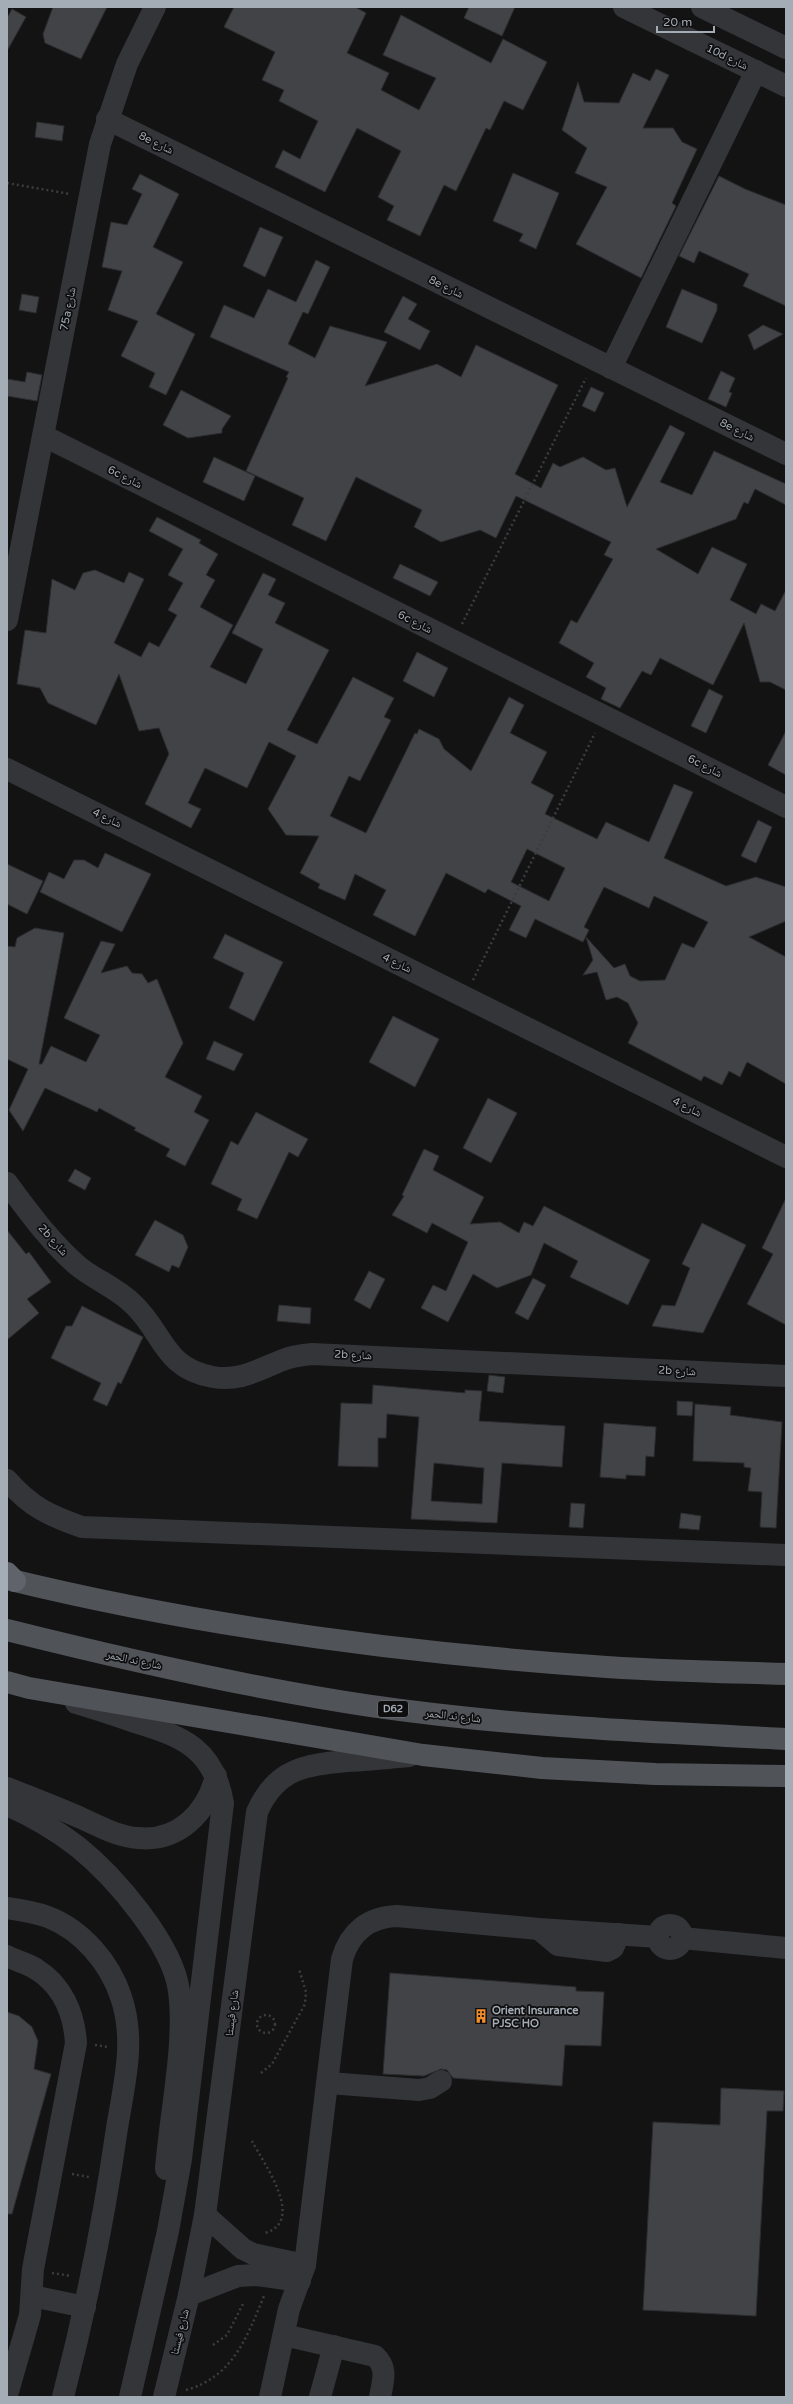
<svg xmlns="http://www.w3.org/2000/svg" width="793" height="2404" font-family="'Varela Round','Noto Naskh Arabic',sans-serif">
<style>
.building{fill:#414347;stroke:#2d2d30;fill-rule:evenodd}
.lines{fill:none;stroke-linecap:round;stroke-linejoin:round}
.path{stroke:#3a3d40;stroke-width:2.5;stroke-dasharray:2 3;stroke-linecap:butt}
.minor{stroke:#343539;stroke-width:22}
.major{stroke:#505358;stroke-width:22}
.highway{stroke:#60646a;stroke-width:22}
.labels{text-anchor:middle;dominant-baseline:central;stroke-width:3.5;stroke-linejoin:round;paint-order:stroke}
.shield{fill:#0e0e0f;stroke:#777d83;stroke-width:1}
.shield-label{font-size:10px;font-weight:bold;fill:#a4acb5}
.street-label{font-size:11px;fill:#a4acb5;stroke:#0e0e0f}
.poi-label{font-size:11px;font-weight:bold;fill:#a4acb5;stroke:#0e0e0f;text-anchor:start}
</style>
<rect width="100%" height="100%" fill="#131314"/>
<g class="building">
<polygon points="53,7 107,7 81,59 45,43 43,34"/>
<polygon points="234,7 355,7 366,13 347,53 389,73 381,90 419,110 436,78 383,55 401,15 491,63 503,39 547,62 523,110 504,101 490,130 486,128 456,191 444,185 420,236 387,220 394,206 378,197 401,151 357,128 325,192 275,167 283,150 300,159 318,121 279,101 284,90 262,80 275,52 224,27"/>
<polygon points="469,7 515,7 502,36 464,18"/>
<polygon points="12,9 26,17 7,51 7,18"/>
<polygon points="656,69 669,75 643,128 673,128 682,142 697,149 672,203 676,206 641,278 576,244 607,187 575,173 587,148 562,130 578,82 584,102 619,103 633,73 650,81"/>
<polygon points="37,122 64,126 62,141 35,137"/>
<polygon points="513,173 559,193 536,249 519,241 523,234 493,221"/>
<polygon points="140,174 179,194 153,247 183,262 156,314 195,334 166,395 149,387 155,373 121,356 138,321 108,310 122,271 102,267 111,222 127,225 142,194 132,189"/>
<polygon points="719,176 745,189 786,205 786,306 743,286 749,274 699,251 694,263 679,256"/>
<polygon points="260,227 283,237 265,277 243,266"/>
<polygon points="316,260 330,267 308,314 303,312 288,344 315,358 330,326 387,342 365,386 437,364 461,377 476,345 558,385 515,474 541,488 553,463 560,467 583,457 606,470 615,468 627,507 670,425 685,433 660,482 692,495 714,451 786,484 786,505 755,489 748,504 744,502 736,519 656,549 698,574 712,547 747,564 730,600 756,614 761,604 775,611 786,590 786,690 770,682 760,682 744,623 713,685 660,658 651,675 642,671 620,708 601,699 606,688 586,677 594,663 559,643 571,620 577,623 613,559 604,555 611,542 516,496 496,538 480,530 441,542 414,527 422,510 356,477 326,541 292,525 304,498 246,471 288,378 286,377 289,372 210,337 224,305 254,318 268,289 296,302"/>
<polygon points="682,289 717,304 717,310 702,343 666,327"/>
<polygon points="22,294 39,297 36,313 19,310"/>
<polygon points="403,296 417,304 408,319 430,331 420,350 384,332"/>
<polygon points="763,325 783,334 754,350 748,335"/>
<polygon points="721,371 735,378 729,392 732,393 726,407 708,399"/>
<polygon points="27,372 42,375 37,401 7,396 7,379 25,382"/>
<polygon points="591,387 604,393 595,412 582,406"/>
<polygon points="181,390 231,416 222,429 222,433 188,438 163,425"/>
<polygon points="214,457 255,476 244,501 203,482"/>
<path d="M157 517 201 540 199 543 218 554 206 575 215 580 200 607 233 625 210 667 246 684 263 649 232 633 263 573 276 579 268 595 285 603 275 623 329 650 287 730 317 744 353 677 394 698 384 717 391 720 360 781 349 776 330 816 366 833 415 733 417 734 419 729 439 739 444 749 471 771 509 697 524 705 510 733 547 752 531 783 554 795 545 814 597 839 606 822 649 842 674 784 693 792 664 858 726 886 756 877 786 887V921L749 937 786 957V1084L747 1062 740 1077 729 1071 722 1085 704 1076 701 1081 628 1043 638 1023 628 1003 617 997 606 1000 597 972 583 975 593 960 586 937 614 968 625 964 630 976 640 981 665 980 682 943 694 948 708 922 654 896 649 908 604 887 584 927 589 930 583 942 535 919 526 938 509 930 521 906 488 889 485 893 446 873 415 936 373 915 386 890 355 874 345 900 318 888 320 884 300 873 319 836 286 835 268 809 296 756 269 742 247 788 205 768 188 803 201 809 191 828 145 804 169 754 159 728 139 731 119 674 96 725 48 703 40 688 17 684 25 630 46 633 52 579 75 590 83 573 95 570 124 583 129 572 144 579 114 643 141 657 149 642 159 647 177 615 168 610 183 583 168 575 183 549 149 531ZM527 849 565 868 549 901 511 882Z"/>
<polygon points="400,564 438,582 430,596 393,578"/>
<polygon points="417,652 448,668 434,697 403,681"/>
<polygon points="709,689 723,696 706,733 691,726"/>
<polygon points="786,731 786,775 768,765"/>
<polygon points="758,820 772,827 756,863 741,856"/>
<polygon points="105,853 151,874 122,932 40,892 49,872 64,879 74,860 84,860 98,868"/>
<polygon points="7,864 43,881 27,914 7,904"/>
<polygon points="35,928 64,933 39,1064 42,1064 51,1046 86,1062 100,1035 64,1018 101,941 115,944 101,973 127,966 132,973 142,974 148,983 157,979 183,1043 165,1077 202,1096 194,1112 209,1120 185,1166 166,1156 170,1149 134,1130 136,1128 99,1108 97,1112 45,1088 23,1131 9,1110 28,1069 7,1059 7,946 15,947 17,938"/>
<polygon points="225,934 283,962 254,1021 229,1008 244,973 213,958"/>
<polygon points="393,1016 439,1039 415,1087 369,1062"/>
<polygon points="214,1041 243,1054 234,1071 206,1059"/>
<polygon points="488,1098 517,1113 491,1163 463,1148"/>
<polygon points="256,1112 308,1139 298,1157 289,1152 257,1219 237,1210 242,1199 211,1184 231,1141 238,1145"/>
<polygon points="424,1149 439,1156 433,1170 484,1197 470,1224 500,1222 519,1233 524,1222 533,1226 544,1206 650,1260 628,1305 570,1277 578,1261 544,1243 531,1275 497,1288 473,1274 448,1322 421,1308 433,1285 446,1291 468,1242 432,1223 427,1233 392,1215 404,1196 402,1195"/>
<polygon points="75,1169 91,1178 85,1190 68,1181"/>
<polygon points="786,1198 786,1325 747,1304 773,1254 762,1248"/>
<polygon points="155,1220 183,1235 188,1247 179,1268 172,1265 169,1272 135,1255"/>
<polygon points="702,1223 746,1245 703,1333 652,1326 662,1305 675,1306 690,1268 682,1264"/>
<polygon points="7,1230 26,1254 29,1252 51,1282 27,1299 39,1313 7,1340"/>
<polygon points="369,1271 385,1279 370,1309 354,1300"/>
<polygon points="533,1278 546,1285 528,1320 515,1313"/>
<polygon points="279,1305 311,1308 310,1324 277,1321"/>
<polygon points="82,1306 143,1337 121,1384 118,1382 107,1406 93,1400 101,1383 51,1358 66,1326 72,1326"/>
<polygon points="489,1375 505,1377 503,1393 487,1391"/>
<path d="M373 1385 465 1393V1390L482 1391 479 1421 565 1426 562 1467 502 1463 497 1523 411 1519 419 1417 387 1414 386 1438H378V1467L338 1466 341 1403 372 1404ZM434 1463 484 1468 482 1504 431 1501Z"/>
<polygon points="677,1401 693,1402 692,1416 677,1415"/>
<polygon points="695,1404 731,1407 730,1415 782,1422 776,1528 760,1527 762,1492 748,1491 751,1468 744,1467 744,1463 693,1461"/>
<polygon points="604,1423 656,1427 654,1457 646,1456 645,1476 626,1475 626,1479 600,1477"/>
<polygon points="571,1503 585,1504 583,1528 569,1527"/>
<polygon points="681,1513 701,1516 699,1530 679,1528"/>
<polygon points="390,1973 576,1987 576,1991 604,1992 601,2046 565,2045 562,2086 453,2078 447,2070 441,2069 424,2076 383,2074"/>
<polygon points="7,2012 19,2016 32,2027 38,2041 34,2069 51,2074 12,2214 7,2214"/>
<polygon points="721,2088 784,2091 783,2111 767,2111 756,2316 643,2310 653,2122 720,2125"/>
</g>
<g class="lines">
<g class="path">
<polyline points="7,183 70,194"/>
<polyline points="462,624 586,378"/>
<polyline points="473,980 595,733"/>
<circle cx="266" cy="2024" r="9"/>
<polyline points="95,2045 108,2047"/>
<polyline points="261,2073 272,2064 305,2004 306,1992 299,1969"/>
<path d="M252 2141C264 2164 306 2221 265 2233"/>
<polyline points="72,2174 89,2177"/>
<polyline points="52,2273 71,2276"/>
<polyline points="213,2345 227,2335 243,2304"/>
<path d="M186 2390C233 2377 247 2337 264 2296"/>
</g>
<g class="minor">
<polyline points="624,7 786,86"/>
<polyline points="702,7 786,48"/>
<polyline points="107,119 786,454"/>
<polyline points="611,368 756,71"/>
<polyline points="44,436 786,807"/>
<polyline points="7,620 100,144 127,64 155,7"/>
<polyline points="7,769 786,1157"/>
<path d="M7 1183C29 1212 50 1242 78 1266 95 1280 117 1288 133 1304 164 1333 163 1368 213 1377 240 1382 259 1369 283 1360 292 1356 302 1355 312 1354L786 1376"/>
<path d="M7 1480C31 1507 48 1515 82 1527L786 1555"/>
<path d="M76 1703C97 1709 117 1716 138 1723 184 1737 214 1750 223 1803L181 2159 168 2231 130 2397"/>
<path d="M7 1788C32 1798 56 1807 81 1818 99 1826 118 1837 138 1838 178 1842 207 1813 216 1776"/>
<path d="M7 1805C32 1816 56 1830 78 1847 114 1876 173 1944 179 1991 186 2044 170 2114 166 2169"/>
<path d="M7 1908C21 1910 35 1912 48 1917 82 1930 110 1963 121 1997 136 2040 124 2085 117 2128 104 2219 86 2308 63 2397"/>
<circle cx="670" cy="1937" r="12"/>
<polyline points="539,1929 558,1945 607,1951 613,1948 619,1934"/>
<polyline points="682,1938 786,1948"/>
<path d="M7 1956C16 1961 27 1963 36 1969 62 1985 74 2013 76 2043L33 2269 30 2315 7 2395"/>
<polyline points="329,2083 419,2090 430,2088 441,2081"/>
<polyline points="205,2215 243,2249 253,2254 305,2265"/>
<polyline points="189,2295 238,2276 257,2275 300,2281"/>
<polyline points="32,2296 85,2307"/>
<path d="M284 2335 375 2356C388 2368 383 2381 380 2397"/>
<path d="M164 2397 189 2295 205 2215 257 1812C276 1769 304 1765 347 1761 368 1760 388 1758 409 1756"/>
<path d="M270 2397 289 2309 305 2265 342 1959C350 1932 368 1917 397 1916L539 1929 658 1937"/>
<polyline points="320,2397 334,2346"/>
</g>
<g class="major">
<path d="M7 1579C199 1626 395 1652 593 1666 657 1671 722 1672 786 1674"/>
<path d="M7 1630C127 1660 249 1688 371 1706 509 1726 648 1732 786 1739"/>
<polyline points="7,1682 29,1688 423,1755 542,1768 655,1774 786,1776"/>
</g>
<polyline class="highway" points="7,1573 15,1581"/>
</g>
<defs>
<symbol id="building-bare" viewBox="-9 -9 18 18"><path d="M-4-6H4V6H1V3H-1V6H-4ZM-2.5-4.3h1.7v1.8h-1.7ZM.8-4.3h1.7v1.8H.8ZM-2.5-1h1.7V.8h-1.7ZM.8-1h1.7V.8H.8Z" fill="#f38d2c" stroke="#0e0e0f" stroke-width="2.5" paint-order="stroke"/></symbol>
</defs>
<g fill-rule="evenodd">
<use href="#building-bare" x="471" y="2006" width="20" height="20"/>
</g>
<g class="labels">
<rect class="shield" x="378" y="1701" width="30" height="16" rx="3"/>
<g class="shield-label">
<text x="393" y="1709">D62</text>
</g>
<g class="street-label">
<text transform="translate(727 57) rotate(26)">10d شارع</text>
<text transform="translate(156 143) rotate(26)">8e شارع</text>
<text transform="translate(446 287) rotate(26)">8e شارع</text>
<text transform="translate(68 309) rotate(-79)">75a شارع</text>
<text transform="translate(737 430) rotate(26)">8e شارع</text>
<text transform="translate(125 477) rotate(27)">6c شارع</text>
<text transform="translate(415 622) rotate(27)">6c شارع</text>
<text transform="translate(705 766) rotate(27)">6c شارع</text>
<text transform="translate(107 818) rotate(26)">شارع 4</text>
<text transform="translate(397 963) rotate(26)">شارع 4</text>
<text transform="translate(687 1107) rotate(27)">شارع 4</text>
<text transform="translate(53 1240) rotate(48)">2b شارع</text>
<text transform="translate(353 1355) rotate(3)">2b شارع</text>
<text transform="translate(677 1371) rotate(3)">2b شارع</text>
<text transform="translate(134 1660) rotate(12)">شارع ند الحمر</text>
<text transform="translate(453 1716) rotate(6)">شارع ند الحمر</text>
<text transform="translate(232 2013) rotate(-83)">شارع فيستا</text>
<text transform="translate(180 2332) rotate(-76)">شارع فيستا</text>
</g>
<g class="poi-label">
<text x="492" y="2010">Orient Insurance<tspan x="492" dy="13">PJSC HO</tspan></text>
</g>
</g>
<rect width="793" height="2404" fill="none" stroke="#a4acb5" stroke-width="16"/>
<path d="M657 26v6h57v-6" fill="none" stroke="#a4acb5" stroke-width="2"/>
<text x="663" y="26" font-size="12" fill="#a4acb5" stroke="#0e0e0f" stroke-width="3" paint-order="stroke">20 m</text>
</svg>
